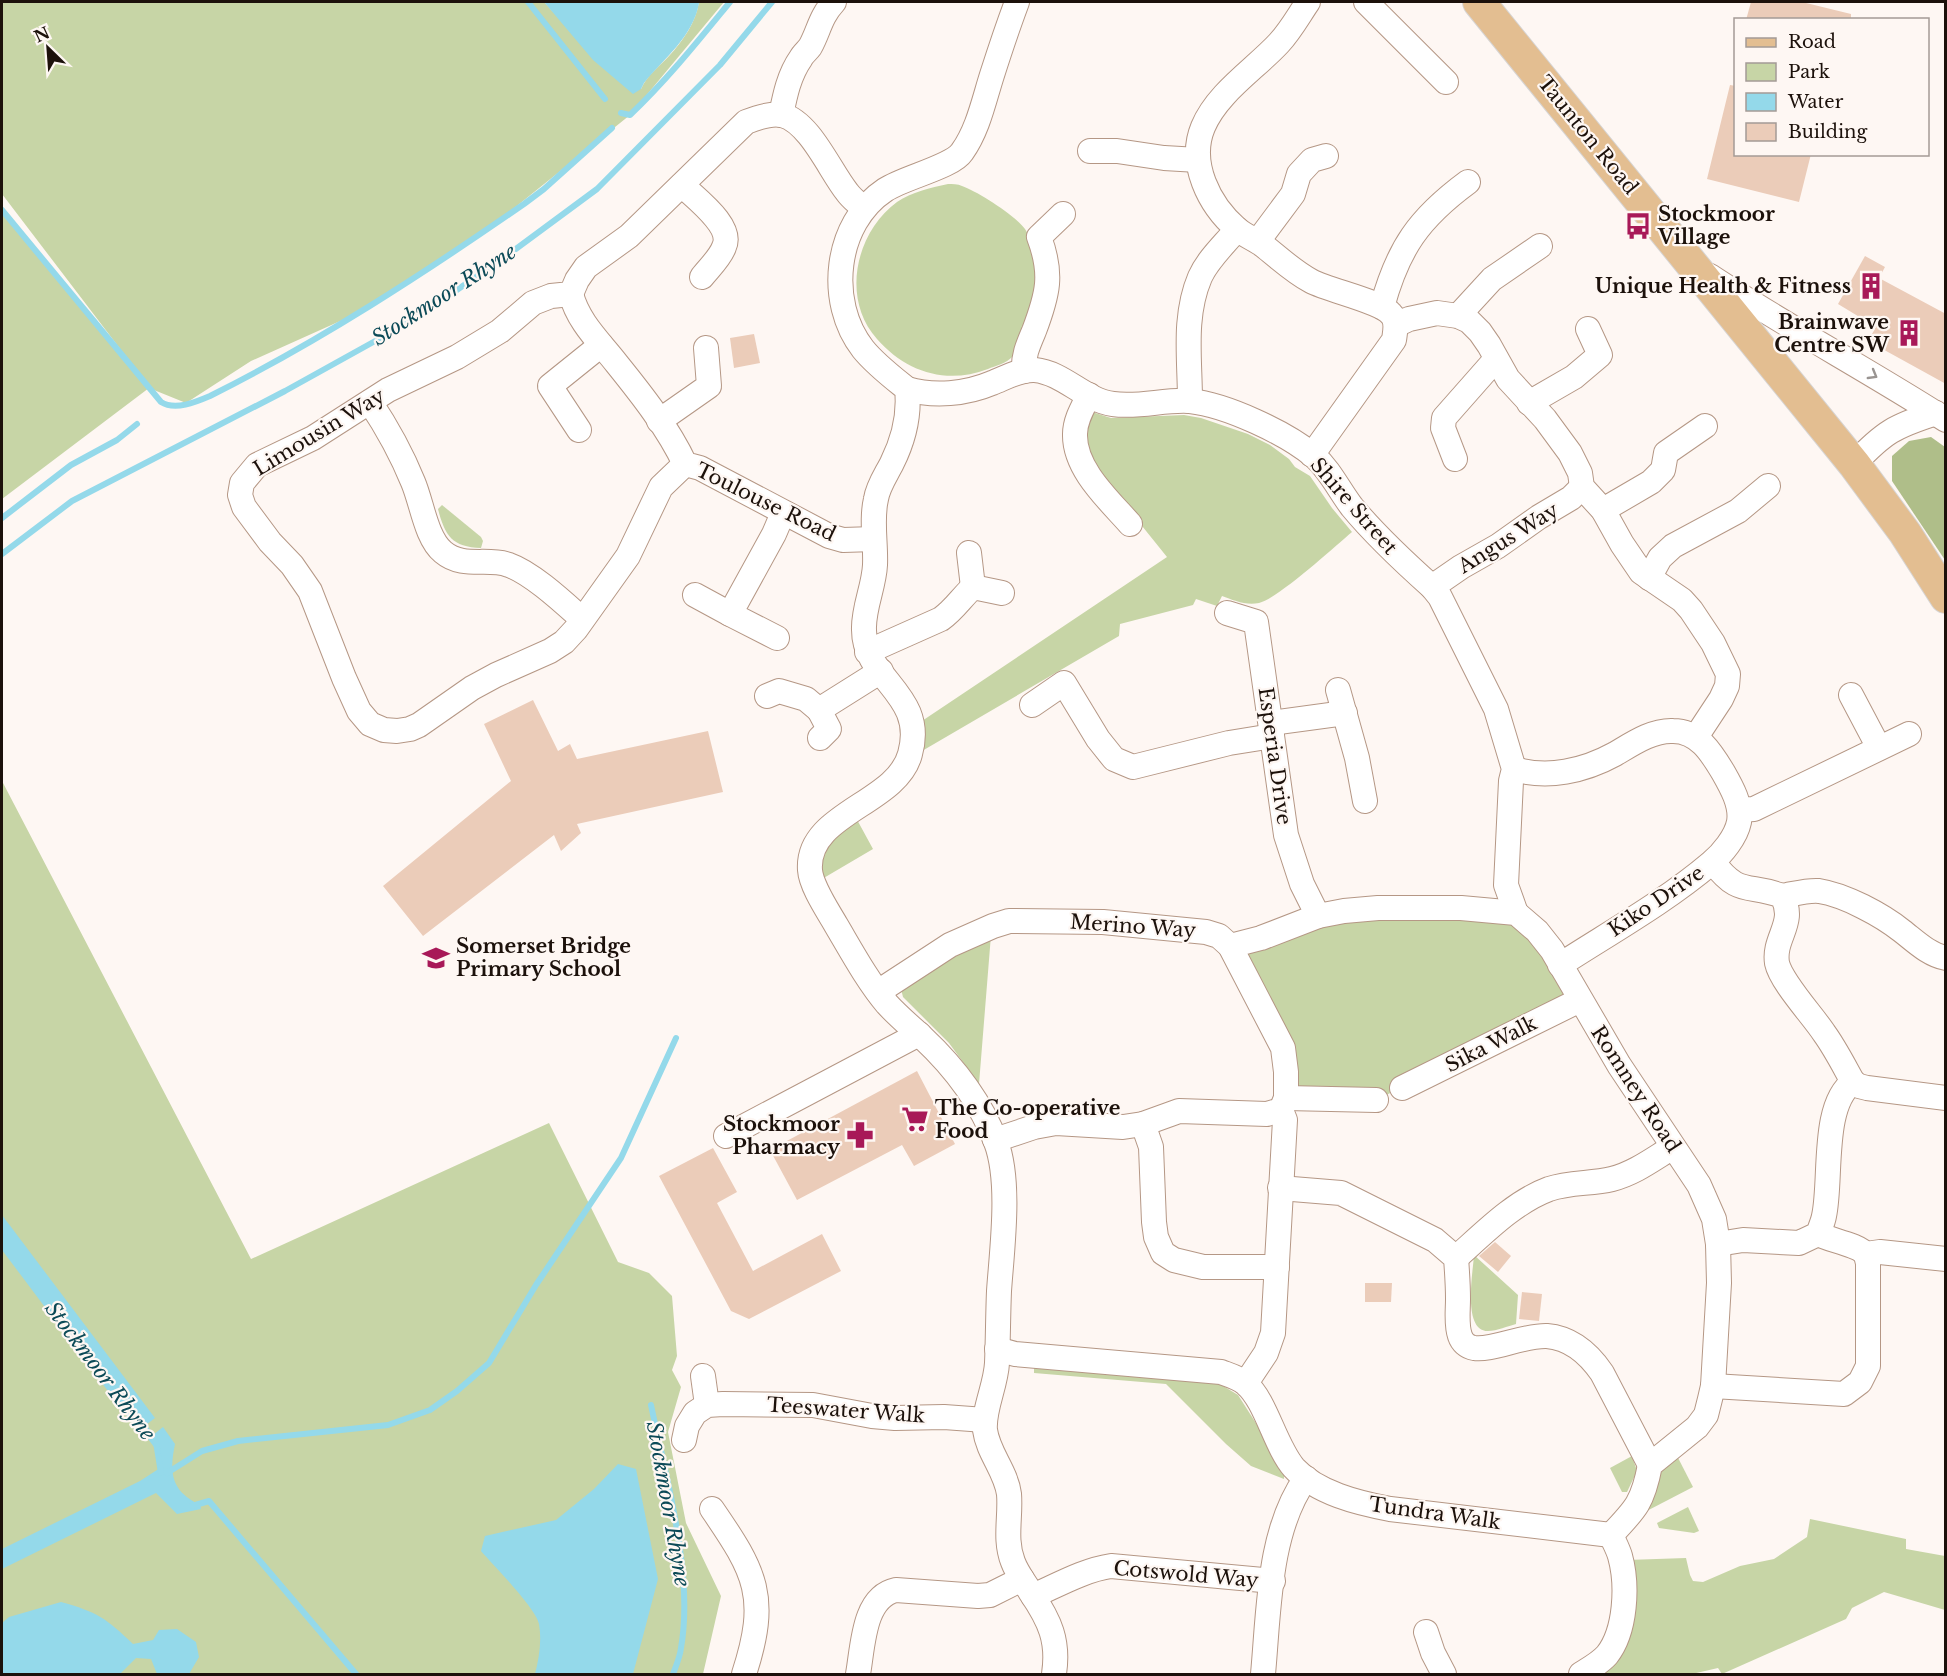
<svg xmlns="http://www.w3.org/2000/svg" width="1947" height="1676" font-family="'Libre Baskerville',serif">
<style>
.green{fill:#c7d5a6}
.forest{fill:#afbe89}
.water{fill:#94d9ea}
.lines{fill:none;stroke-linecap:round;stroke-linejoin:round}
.stream{stroke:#94d9ea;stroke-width:6}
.building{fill:#ebccb9}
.minor-casing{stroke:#b59785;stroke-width:26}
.major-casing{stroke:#d6d4d3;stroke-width:34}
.minor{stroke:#fff;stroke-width:24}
.major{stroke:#e3be91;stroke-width:32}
.oneway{stroke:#999491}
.labels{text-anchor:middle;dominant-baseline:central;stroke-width:4.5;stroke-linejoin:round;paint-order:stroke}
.street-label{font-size:20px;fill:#1c110b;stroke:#fef7f3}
.poi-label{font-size:20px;font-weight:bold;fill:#1c110b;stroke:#fef7f3;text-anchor:start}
.water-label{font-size:21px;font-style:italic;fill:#0c4a57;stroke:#fef7f3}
</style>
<rect width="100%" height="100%" fill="#fef7f3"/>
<g class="green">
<path d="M2 2H544L568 28 641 89C647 75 659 67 669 56 683 41 696 22 699 2H724L630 115 487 230 367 309 251 361 186 403 149 388 2 499V210L137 371 2 194Z"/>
<path d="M948 184C952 184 958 184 962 186 977 191 1016 216 1025 229 1031 238 1035 248 1038 258 1040 262 1042 267 1041 271 1040 284 1034 298 1031 311 1027 327 1022 344 1012 357 1007 363 995 366 988 369 946 385 906 372 877 339 841 299 855 233 897 202 912 192 930 188 948 184Z"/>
<path d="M1092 412 1111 418 1184 415 1201 418 1248 434 1270 445 1289 459 1295 467 1310 476 1332 508 1352 532C1333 548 1280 597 1259 603 1246 606 1233 600 1222 596L1217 606 1196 599 1193 605 1120 624 1119 636 910 758 913 727 1167 557 1097 470C1084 449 1085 435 1092 412Z"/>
<path d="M442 505 481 537 483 541 481 548C452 547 445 536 438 509Z"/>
<polygon points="2,781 251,1259 549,1123 618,1262 649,1273 672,1296 677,1356 672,1370 681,1387 668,1432 686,1523 721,1596 703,1674 2,1674"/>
<path d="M855 816 873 849 822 879C822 840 827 839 855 816Z"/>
<polygon points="1516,913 1580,1000 1376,1100 1286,1098 1286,1072 1230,946 1318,916"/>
<polygon points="991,935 979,1084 949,1043 903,997 901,989 905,982"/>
<path d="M1474 1255 1518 1295 1516 1324C1508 1326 1497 1331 1488 1331 1462 1331 1473 1272 1474 1255Z"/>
<polygon points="1034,1363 1215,1381 1238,1395 1284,1467 1284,1479 1251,1466 1226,1444 1166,1384 1034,1373"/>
<polygon points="1675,1452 1693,1487 1639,1515 1663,1459"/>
<polygon points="1632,1456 1637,1471 1627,1492 1622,1492 1610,1468"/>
<polygon points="1688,1507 1699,1531 1694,1533 1659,1528 1657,1523"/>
<polygon points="1810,1519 1906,1539 1906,1549 1945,1556 1945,1610 1884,1592 1852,1608 1846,1619 1722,1674 1718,1668 1692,1674 1586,1674 1606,1660 1627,1560 1686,1558 1690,1575 1693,1581 1703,1582 1740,1566 1774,1559 1807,1537"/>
</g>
<polygon class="forest" points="1931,437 1945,447 1945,560 1892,481 1892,456 1909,441"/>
<g class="water">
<path d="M544 2H699V3C693 37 664 58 644 83L641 89 633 94 593 60Z"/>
<polygon points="2,1215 155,1418 138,1431 2,1250"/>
<path d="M163 1427 175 1444C169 1473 171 1491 200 1505L201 1509 177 1514 156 1493 2 1569V1549L140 1481 160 1468V1455L148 1439Z"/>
<path d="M618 1464 636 1469 658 1579 633 1674H535C539 1658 542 1641 539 1624 536 1608 493 1565 481 1551L485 1536 556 1520 594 1489Z"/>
<path d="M61 1602C97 1612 106 1618 133 1644L153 1640 159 1630 177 1629 196 1642 199 1657 189 1674H157L151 1659 136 1658 120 1674H2V1623L9 1617Z"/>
</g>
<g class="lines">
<g class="stream">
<polyline points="528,2 605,99"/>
<path d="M621 113 630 115C667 80 698 41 730 2"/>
<path d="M2 210 161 402C175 411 196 402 210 396 320 341 423 274 524 204L544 189 612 128"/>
<polyline points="2,518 71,465 117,440 137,424"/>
<polyline points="2,554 72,501 285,391 413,320 505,257 597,189 720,65 772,2"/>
<path d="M651 1405C666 1477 694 1575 681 1648 680 1657 676 1666 673 1674"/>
<polyline points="139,1420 156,1442 161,1473"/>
<polyline points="167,1473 202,1451 238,1441 388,1425 430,1410 457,1391 489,1363 536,1285 621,1158 676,1038"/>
<polyline points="192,1506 209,1501 356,1674"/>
</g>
</g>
<g class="building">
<polygon points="1751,2 1802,2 1851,14 1851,20 1746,20"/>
<polygon points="1730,85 1736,86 1736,154 1811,154 1799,202 1707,179"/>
<polygon points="1865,256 1885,267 1879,278 1946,314 1946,384 1868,341 1876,327 1838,304"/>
<polygon points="754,334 760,363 734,368 730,338"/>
<polygon points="533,700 558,751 570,744 577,759 708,731 723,792 577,824 581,833 561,851 554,835 423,936 383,886 511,781 484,724"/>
<polygon points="917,1071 955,1144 914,1166 902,1145 797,1200 770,1150"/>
<polygon points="713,1148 737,1192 717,1203 753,1271 822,1234 841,1271 749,1319 731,1311 659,1176"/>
<polygon points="1495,1242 1511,1256 1498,1272 1479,1256"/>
<polygon points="1365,1283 1392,1283 1391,1302 1365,1302"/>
<polygon points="1522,1292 1542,1294 1539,1321 1519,1319"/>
</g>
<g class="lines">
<defs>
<g id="minor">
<path d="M1017 2C1008 26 1000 50 992 75 984 100 978 130 962 152 952 167 905 177 885 190 835 223 826 302 863 349 875 364 892 377 907 389 910 416 904 439 892 463 886 475 878 486 876 499 871 520 876 543 875 565 874 587 863 608 864 630 864 680 927 694 910 754 897 804 806 813 810 870 811 886 828 911 836 925 852 952 867 980 887 1004 898 1016 911 1027 923 1038 954 1067 981 1103 996 1142 1011 1182 1002 1248 999 1291 998 1315 998 1339 997 1363 996 1385 983 1410 985 1430 988 1453 1006 1471 1009 1494 1011 1517 1004 1539 1013 1562 1017 1573 1025 1583 1031 1593 1050 1621 1059 1641 1054 1674"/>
<path d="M1308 2C1299 15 1291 30 1279 43 1255 69 1217 93 1203 127 1188 163 1209 205 1237 229 1245 236 1255 239 1264 246 1279 258 1294 272 1311 281 1330 291 1380 301 1391 314 1398 321 1395 332 1394 340L1312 455"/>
<polyline points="1366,2 1446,82"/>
<path d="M781 115C785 95 789 75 801 58 803 54 807 51 810 47 819 31 820 17 834 2"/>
<polyline points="1090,151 1117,151 1164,158 1198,160"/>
<path d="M682 185C696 199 734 226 724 247 720 258 709 268 702 277"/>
<polyline points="1258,241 1293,194 1299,174 1312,160 1326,156"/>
<path d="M1710 276C1787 327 1868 370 1946 420"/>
<path d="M571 294C578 322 600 342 617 364 642 395 668 428 685 464L700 468 829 536 843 540 874 539"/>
<path d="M1382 307C1398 248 1419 218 1468 182"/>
<polyline points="1458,316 1492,279 1540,246"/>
<polyline points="1396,325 1409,319 1437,313 1458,316 1469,321 1480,332 1489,345 1508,379 1545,419 1570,453 1580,473 1582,487 1603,510 1622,544 1641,572 1682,600 1691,610 1713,643 1728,674 1727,686 1721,699 1696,737"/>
<path d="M1024 371C1023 356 1028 345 1034 331 1048 294 1053 274 1039 237L1063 214"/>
<path d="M907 389C934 397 966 394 992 383 1005 378 1020 369 1035 370 1064 373 1084 400 1113 404 1139 408 1165 399 1190 401 1227 405 1286 433 1314 456 1330 470 1339 490 1352 507 1376 536 1404 562 1432 587L1440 597 1496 709 1514 769 1511 781 1506 885 1516 913"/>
<path d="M1089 395C1083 407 1075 420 1075 434 1074 469 1109 500 1130 524"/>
<path d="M1190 401C1190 359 1183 317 1200 277 1208 259 1225 244 1237 229"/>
<path d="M370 402C386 426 402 455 413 482 422 503 426 538 443 552 463 569 488 557 509 565 532 573 564 603 582 619"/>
<polyline points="1529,403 1574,377 1600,355 1588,329"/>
<polyline points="659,421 709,386 706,348"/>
<polyline points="579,430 550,386 601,345"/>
<polyline points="1455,459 1443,428 1444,418 1496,359"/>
<path d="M685 464 661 487 628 556 576 629 564 642 550 651 496 675 472 688 419 725 410 729 397 731 384 730 370 724 359 711 344 678 310 591 292 565 270 542 244 507 240 495 242 483 257 465 313 438 388 390 457 357 500 331 533 303 551 296 571 294 577 280 586 267 629 236 746 122C756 118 770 113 782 115 810 122 830 171 847 192 851 198 858 203 863 208"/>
<path d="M1854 464C1884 432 1895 426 1936 413"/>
<polyline points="1603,510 1651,482 1663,470 1666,453 1705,426"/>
<polyline points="969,553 973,587"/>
<polyline points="1649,578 1660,558 1673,546 1738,511 1768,486"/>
<polyline points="1432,587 1461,567 1498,546 1539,517 1571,498 1582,487"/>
<polyline points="695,595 730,614"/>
<polyline points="1227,613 1256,622 1286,835 1302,884 1318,916"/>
<polyline points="777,638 730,614 774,534 783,513"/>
<path d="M867 652 941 619C954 610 962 597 973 587L1002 593"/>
<polyline points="1338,690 1357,758 1365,801"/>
<polyline points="1851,695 1879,748"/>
<polyline points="767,696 779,691 806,699 819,710 881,671"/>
<polyline points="1032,705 1064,683 1098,739 1114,759 1133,767 1229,743 1272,736"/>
<polyline points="819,710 829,729 820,738"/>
<polyline points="1271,723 1345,713"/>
<path d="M1514 769C1548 779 1584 771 1615 754 1632 744 1652 730 1673 731 1698 731 1711 752 1723 772 1731 786 1742 805 1739 822 1736 837 1722 854 1711 863 1665 902 1611 932 1560 965"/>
<polyline points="1740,810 1754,809 1909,734"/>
<path d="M1713 862C1739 897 1748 883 1782 896 1797 923 1773 937 1777 963 1781 982 1813 1016 1824 1033 1835 1048 1844 1066 1853 1082 1821 1105 1832 1180 1824 1216 1823 1222 1820 1228 1818 1234L1799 1243 1743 1240 1718 1244"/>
<path d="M1782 896C1794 894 1807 890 1819 891 1845 895 1882 915 1902 931 1915 941 1929 955 1946 958"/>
<path d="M1230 946 1261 938 1318 916 1344 911 1378 908H1461L1516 913 1537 931 1552 950 1619 1065 1699 1185 1714 1219 1718 1244 1719 1283 1713 1386 1710 1399 1706 1415 1697 1427 1650 1465C1643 1502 1636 1509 1611 1535"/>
<polyline points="878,992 950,945 993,926 1009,921 1103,922 1206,932 1219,936 1230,946 1283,1048 1286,1072 1286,1098 1281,1110 1285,1120 1273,1333 1266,1353 1246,1383"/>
<polyline points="1853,1082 1859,1086 1867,1088 1946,1098"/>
<polyline points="1402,1088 1580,1000"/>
<polyline points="1286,1098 1376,1100"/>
<polyline points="1143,1124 1151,1147 1154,1222 1156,1237 1163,1253 1174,1260 1203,1267 1277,1267"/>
<polyline points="726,1136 919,1034"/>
<polyline points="995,1140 1034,1127 1056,1123 1123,1127 1143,1124 1179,1111 1267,1114 1281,1110"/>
<path d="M1280 1188 1341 1193 1435 1240 1456 1258C1457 1271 1458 1285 1458 1299 1458 1311 1456 1325 1460 1336 1462 1342 1467 1347 1474 1348 1491 1351 1524 1335 1547 1336 1571 1338 1589 1354 1602 1373L1650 1465"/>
<polyline points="1866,1254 1880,1252 1946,1259"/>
<path d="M1456 1258C1484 1233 1514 1202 1549 1189 1570 1182 1591 1184 1612 1179 1635 1173 1653 1159 1673 1147"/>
<path d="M997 1349 1015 1354 1221 1372C1229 1375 1240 1378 1246 1384 1266 1401 1275 1446 1294 1468 1317 1493 1358 1503 1390 1509L1611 1535"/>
<polyline points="703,1376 707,1405"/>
<path d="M1713 1386 1844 1394 1860 1382 1868 1366V1264C1868 1262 1866 1255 1865 1254 1859 1245 1829 1240 1818 1234"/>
<polyline points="684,1440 687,1426 695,1413 707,1405 723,1404 813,1405 872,1416 895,1418 944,1417 985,1420"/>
<path d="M712 1509C756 1573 769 1597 744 1674"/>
<path d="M1033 1596C1058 1585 1084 1570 1111 1566L1273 1581"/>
<polyline points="1426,1632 1433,1653 1444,1674"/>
<path d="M858 1674C863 1647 863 1597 896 1590L978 1596 990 1595 1022 1579"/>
<path d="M1263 1674C1269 1611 1268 1531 1306 1478"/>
<path d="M1581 1674C1589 1669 1600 1663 1607 1655 1626 1631 1628 1585 1620 1556 1618 1549 1614 1542 1611 1535"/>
</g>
<polyline id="major" points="1479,2 1854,464 1905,533 1946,597"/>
</defs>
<use href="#minor" class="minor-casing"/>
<use href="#major" class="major-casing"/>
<use href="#minor" class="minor"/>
<use href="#major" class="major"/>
</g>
<defs><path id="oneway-chevron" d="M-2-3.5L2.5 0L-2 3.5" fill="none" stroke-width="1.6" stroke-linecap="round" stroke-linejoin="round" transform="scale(1.5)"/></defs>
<use class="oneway" href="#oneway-chevron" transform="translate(1873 375) rotate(30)"/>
<defs>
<symbol id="bus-bare" viewBox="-9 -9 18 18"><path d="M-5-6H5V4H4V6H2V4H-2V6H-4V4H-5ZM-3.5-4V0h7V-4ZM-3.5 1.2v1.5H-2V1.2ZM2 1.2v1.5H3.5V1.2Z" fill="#a81958" stroke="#fef7f3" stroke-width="2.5" paint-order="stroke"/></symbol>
<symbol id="building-bare" viewBox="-9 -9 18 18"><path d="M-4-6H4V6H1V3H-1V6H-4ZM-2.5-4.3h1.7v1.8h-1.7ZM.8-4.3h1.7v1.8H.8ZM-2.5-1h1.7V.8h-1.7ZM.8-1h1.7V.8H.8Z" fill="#a81958" stroke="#fef7f3" stroke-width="2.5" paint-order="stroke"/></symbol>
<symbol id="school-bare" viewBox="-9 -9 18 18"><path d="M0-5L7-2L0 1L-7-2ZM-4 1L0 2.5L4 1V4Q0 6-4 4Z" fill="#a81958" stroke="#fef7f3" stroke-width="2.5" paint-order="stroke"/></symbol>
<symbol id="supermarket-bare" viewBox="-9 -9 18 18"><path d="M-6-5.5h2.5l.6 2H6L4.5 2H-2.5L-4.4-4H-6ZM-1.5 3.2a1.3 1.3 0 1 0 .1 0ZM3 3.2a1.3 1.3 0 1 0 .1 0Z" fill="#a81958" stroke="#fef7f3" stroke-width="2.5" paint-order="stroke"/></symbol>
<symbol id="pharmacy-bare" viewBox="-9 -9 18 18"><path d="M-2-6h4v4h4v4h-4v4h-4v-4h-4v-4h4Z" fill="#a81958" stroke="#fef7f3" stroke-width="2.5" paint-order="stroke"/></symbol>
</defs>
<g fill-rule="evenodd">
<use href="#bus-bare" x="1619" y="207" width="38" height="38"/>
<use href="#building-bare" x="1852" y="267" width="38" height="38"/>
<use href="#building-bare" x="1890" y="314" width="38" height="38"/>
<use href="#school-bare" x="417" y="939" width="38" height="38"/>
<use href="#supermarket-bare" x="896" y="1100" width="38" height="38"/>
<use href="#pharmacy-bare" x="841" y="1116" width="38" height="38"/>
</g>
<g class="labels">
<g class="street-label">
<text transform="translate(1588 135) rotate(51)">Taunton Road</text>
<text transform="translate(319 432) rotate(-31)">Limousin Way</text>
<text transform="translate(766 502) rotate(26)">Toulouse Road</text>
<text transform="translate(1354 506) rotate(49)">Shire Street</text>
<text transform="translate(1508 538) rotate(-32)">Angus Way</text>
<text transform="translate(1275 756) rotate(82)">Esperia Drive</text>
<text transform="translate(1656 901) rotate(-34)">Kiko Drive</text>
<text transform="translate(1133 926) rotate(4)">Merino Way</text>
<text transform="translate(1491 1044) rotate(-27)">Sika Walk</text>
<text transform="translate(1636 1089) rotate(57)">Romney Road</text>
<text transform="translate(846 1410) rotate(4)">Teeswater Walk</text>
<text transform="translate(1435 1513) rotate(8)">Tundra Walk</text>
<text transform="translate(1186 1574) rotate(5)">Cotswold Way</text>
</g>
<g class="poi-label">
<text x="1658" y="214">Stockmoor<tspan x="1658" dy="23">Village</tspan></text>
<text x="1851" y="286" text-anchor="end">Unique Health &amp; Fitness</text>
<text x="1889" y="322" text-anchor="end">Brainwave<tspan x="1889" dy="23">Centre SW</tspan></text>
<text x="456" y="946">Somerset Bridge<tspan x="456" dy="23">Primary School</tspan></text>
<text x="935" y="1108">The Co-operative<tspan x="935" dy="23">Food</tspan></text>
<text x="840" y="1124" text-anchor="end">Stockmoor<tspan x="840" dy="23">Pharmacy</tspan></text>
</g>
<g class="water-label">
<text transform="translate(444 295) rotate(-33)">Stockmoor Rhyne</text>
<text transform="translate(100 1371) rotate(53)">Stockmoor Rhyne</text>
<text transform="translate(668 1504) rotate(80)">Stockmoor Rhyne</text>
</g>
</g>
<rect width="1947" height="1676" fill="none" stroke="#1c110b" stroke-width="6"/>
<rect x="1734" y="18" width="195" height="138" fill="#fef7f3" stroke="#a49b96" stroke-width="1.5"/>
<rect x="1746" y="38" width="30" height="9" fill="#e3be91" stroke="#a49b96" stroke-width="1.5"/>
<text x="1788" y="48" font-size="18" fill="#1c110b">Road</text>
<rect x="1746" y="63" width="30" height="18" fill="#c7d5a6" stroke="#a49b96" stroke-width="1.5"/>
<text x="1788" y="78" font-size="18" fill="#1c110b">Park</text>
<rect x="1746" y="93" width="30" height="18" fill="#94d9ea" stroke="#a49b96" stroke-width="1.5"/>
<text x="1788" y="108" font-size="18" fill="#1c110b">Water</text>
<rect x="1746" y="123" width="30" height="18" fill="#ebccb9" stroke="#a49b96" stroke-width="1.5"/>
<text x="1788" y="138" font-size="18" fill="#1c110b">Building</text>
<g transform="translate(48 48) rotate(335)" stroke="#fef7f3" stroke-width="4.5" paint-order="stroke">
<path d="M0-4.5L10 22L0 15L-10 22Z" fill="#1c110b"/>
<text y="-9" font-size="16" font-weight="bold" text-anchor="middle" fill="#1c110b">N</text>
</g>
</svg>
